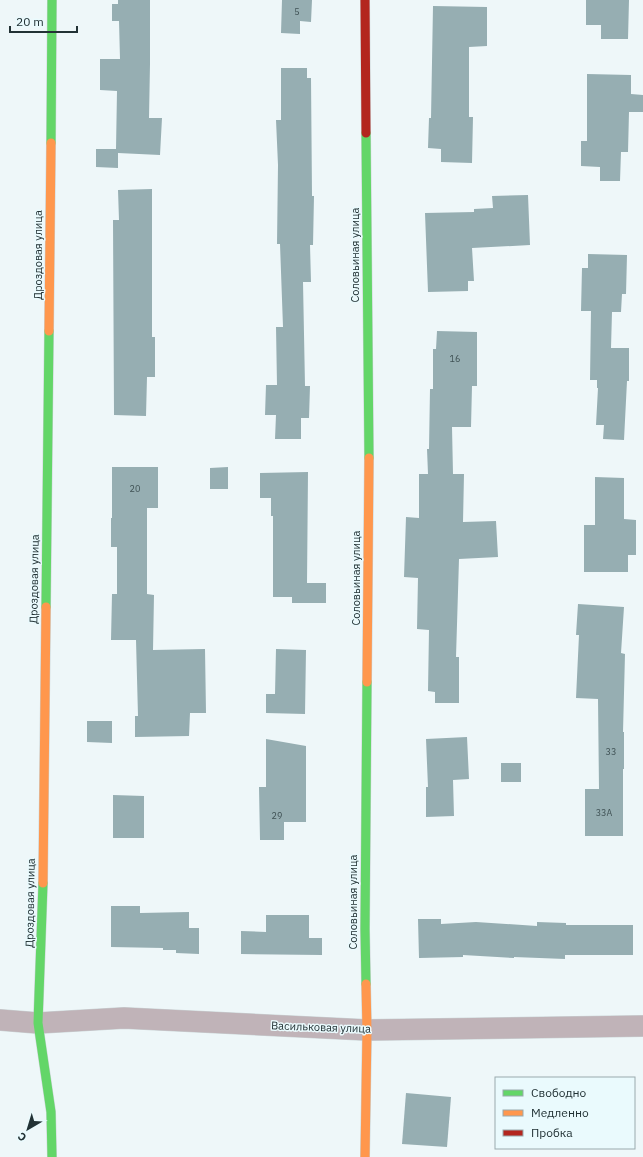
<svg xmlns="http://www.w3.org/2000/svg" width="643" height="1157" font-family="'IBM Plex Sans',sans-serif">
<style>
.building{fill:#96aeb2}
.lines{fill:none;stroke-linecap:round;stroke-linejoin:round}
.street-casing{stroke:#cad3d5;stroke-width:22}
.fast-casing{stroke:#cad3d5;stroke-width:10}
.slow-casing{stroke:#cad3d5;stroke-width:10}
.jam-casing{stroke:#cad3d5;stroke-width:10}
.street{stroke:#c0b3b8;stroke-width:21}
.fast{stroke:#63d668;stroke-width:9}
.slow{stroke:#ff974d;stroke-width:9}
.jam{stroke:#b3261e;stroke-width:9}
.labels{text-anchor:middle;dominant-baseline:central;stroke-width:3;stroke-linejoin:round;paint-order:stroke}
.number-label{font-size:9px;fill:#3f5154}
.street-label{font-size:11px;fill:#223235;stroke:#eafafd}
</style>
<rect width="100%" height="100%" fill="#eef7f9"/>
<g class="building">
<polygon points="118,0 150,0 150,64 149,118 162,118 160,155 118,153 118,168 96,167 96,149 116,149 117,91 100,90 100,59 120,59 119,21 112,21 112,4 118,4"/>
<polygon points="282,0 312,0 311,22 300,21 300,34 281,33"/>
<polygon points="586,0 629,0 628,39 601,39 601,25 586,25"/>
<polygon points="433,6 487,7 487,46 469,47 469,117 473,117 472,163 441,162 441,149 428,148 429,118 431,118"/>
<polygon points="281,68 307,68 307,78 311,78 312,196 314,196 313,245 310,245 311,282 303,282 305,386 310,386 309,418 301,418 301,439 275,439 276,415 265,415 266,385 277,385 276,327 283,327 280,244 277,244 278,165 276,120 281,120"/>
<polygon points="587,74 631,75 631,94 643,95 643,112 629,112 628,152 621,152 620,181 600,181 600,167 581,166 581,141 587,141"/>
<polygon points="152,189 152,337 155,337 155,377 147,377 146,416 114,415 113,220 119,220 118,190"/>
<polygon points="528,195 530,245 472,248 474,281 468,281 468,291 428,292 425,213 474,212 474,209 493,208 492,196"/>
<polygon points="588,254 627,255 626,294 622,294 621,312 612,312 611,348 629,348 629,381 627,381 624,440 603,439 604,425 596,425 598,388 597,388 597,380 590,380 591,311 581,311 582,268 588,268"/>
<polygon points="437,331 477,332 477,386 472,386 471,427 452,427 453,474 464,474 463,522 496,521 498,557 459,559 456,657 459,657 459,703 435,703 435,692 428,691 429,630 417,629 418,578 404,577 406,517 419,518 419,474 428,474 427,449 429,449 430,389 433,389 433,349 436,349"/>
<polygon points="112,467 158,467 158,508 147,508 147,594 154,595 153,650 205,649 206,713 190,713 189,736 135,737 135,716 138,716 136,640 111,640 112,594 117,594 117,547 111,547 111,518 112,518"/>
<polygon points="228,467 228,489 210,489 210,468"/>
<polygon points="308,472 307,583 326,583 326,603 292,603 292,597 273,597 273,516 271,516 271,498 260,498 260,473"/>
<polygon points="595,477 624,478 624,519 636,520 636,555 628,555 628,572 584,572 584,525 595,525"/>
<polygon points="578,604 624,607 621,653 625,654 623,732 624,732 624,769 623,769 623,836 585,836 585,789 599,789 598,699 576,698 579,635 576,635"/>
<polygon points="276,649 306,650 305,714 266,713 266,694 275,694"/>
<polygon points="87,721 112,721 112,743 87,742"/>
<polygon points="467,737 469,779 453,780 454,816 426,817 426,787 428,787 426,739"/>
<polygon points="266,739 306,746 306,822 284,822 284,840 260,840 259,787 266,787"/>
<rect x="501" y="763" width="20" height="19"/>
<polygon points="113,795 144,796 144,838 113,838"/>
<polygon points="111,906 140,906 140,913 189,912 189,928 199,928 199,954 176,953 176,950 163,950 163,948 111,947"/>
<polygon points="266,915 309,915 309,938 322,938 322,955 241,954 241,931 266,932"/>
<polygon points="418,919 441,919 441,924 476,922 537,926 537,922 566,923 566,925 633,925 633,955 565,955 565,959 514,957 514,958 463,955 463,957 419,958"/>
<polygon points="406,1093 451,1097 447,1147 402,1144"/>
</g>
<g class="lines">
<defs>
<polyline id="street" points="0,1020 38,1023 124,1018 367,1030 643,1026"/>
<g id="fast">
<polyline points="366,133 369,458"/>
<polyline points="51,143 52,0"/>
<polyline points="46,607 49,331"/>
<polyline points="43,883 38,1023 51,1112 52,1157"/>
<polyline points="366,984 365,929 367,682"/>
</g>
<g id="slow">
<polyline points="49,331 51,143"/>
<polyline points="367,682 369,458"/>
<polyline points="43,883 46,607"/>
<polyline points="365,1157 367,1030 366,984"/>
</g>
<polyline id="jam" points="365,0 366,133"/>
</defs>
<use href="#street" class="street-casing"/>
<use href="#fast" class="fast-casing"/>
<use href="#slow" class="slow-casing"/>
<use href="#jam" class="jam-casing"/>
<use href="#street" class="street"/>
<use href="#fast" class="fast"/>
<use href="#slow" class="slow"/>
<use href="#jam" class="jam"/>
</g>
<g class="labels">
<g class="number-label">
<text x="297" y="11">5</text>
<text x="455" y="358">16</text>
<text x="135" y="488">20</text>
<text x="611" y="751">33</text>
<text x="604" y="812">33А</text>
<text x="277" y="815">29</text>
</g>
<g class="street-label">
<text transform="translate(38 255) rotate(-90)">Дроздовая улица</text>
<text transform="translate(355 255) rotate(-90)">Соловьиная улица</text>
<text transform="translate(356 578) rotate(-90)">Соловьиная улица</text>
<text transform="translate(34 579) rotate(-89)">Дроздовая улица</text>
<text transform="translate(353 902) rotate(-90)">Соловьиная улица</text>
<text transform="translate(30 903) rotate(-89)">Дроздовая улица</text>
<text transform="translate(321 1027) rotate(2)">Васильковая улица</text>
</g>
</g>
<rect x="495" y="1077" width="140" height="72" fill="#eafafd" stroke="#9aaaad"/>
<rect x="503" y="1090" width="20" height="6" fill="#63d668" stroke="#9aaaad"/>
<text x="531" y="1097" font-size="12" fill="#223235">Свободно</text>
<rect x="503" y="1110" width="20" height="6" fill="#ff974d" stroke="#9aaaad"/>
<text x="531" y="1117" font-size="12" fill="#223235">Медленно</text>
<rect x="503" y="1130" width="20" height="6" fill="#b3261e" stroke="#9aaaad"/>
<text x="531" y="1137" font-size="12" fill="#223235">Пробка</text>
<g transform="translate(28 1129) rotate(218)" stroke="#eafafd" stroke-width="3" paint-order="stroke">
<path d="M0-3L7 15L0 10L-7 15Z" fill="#223235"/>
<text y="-6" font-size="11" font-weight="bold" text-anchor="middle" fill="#223235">С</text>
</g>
<path d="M10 26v6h67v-6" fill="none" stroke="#223235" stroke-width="2"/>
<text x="16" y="26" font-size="12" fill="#223235" stroke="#eafafd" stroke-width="3" paint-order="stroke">20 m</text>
</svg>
